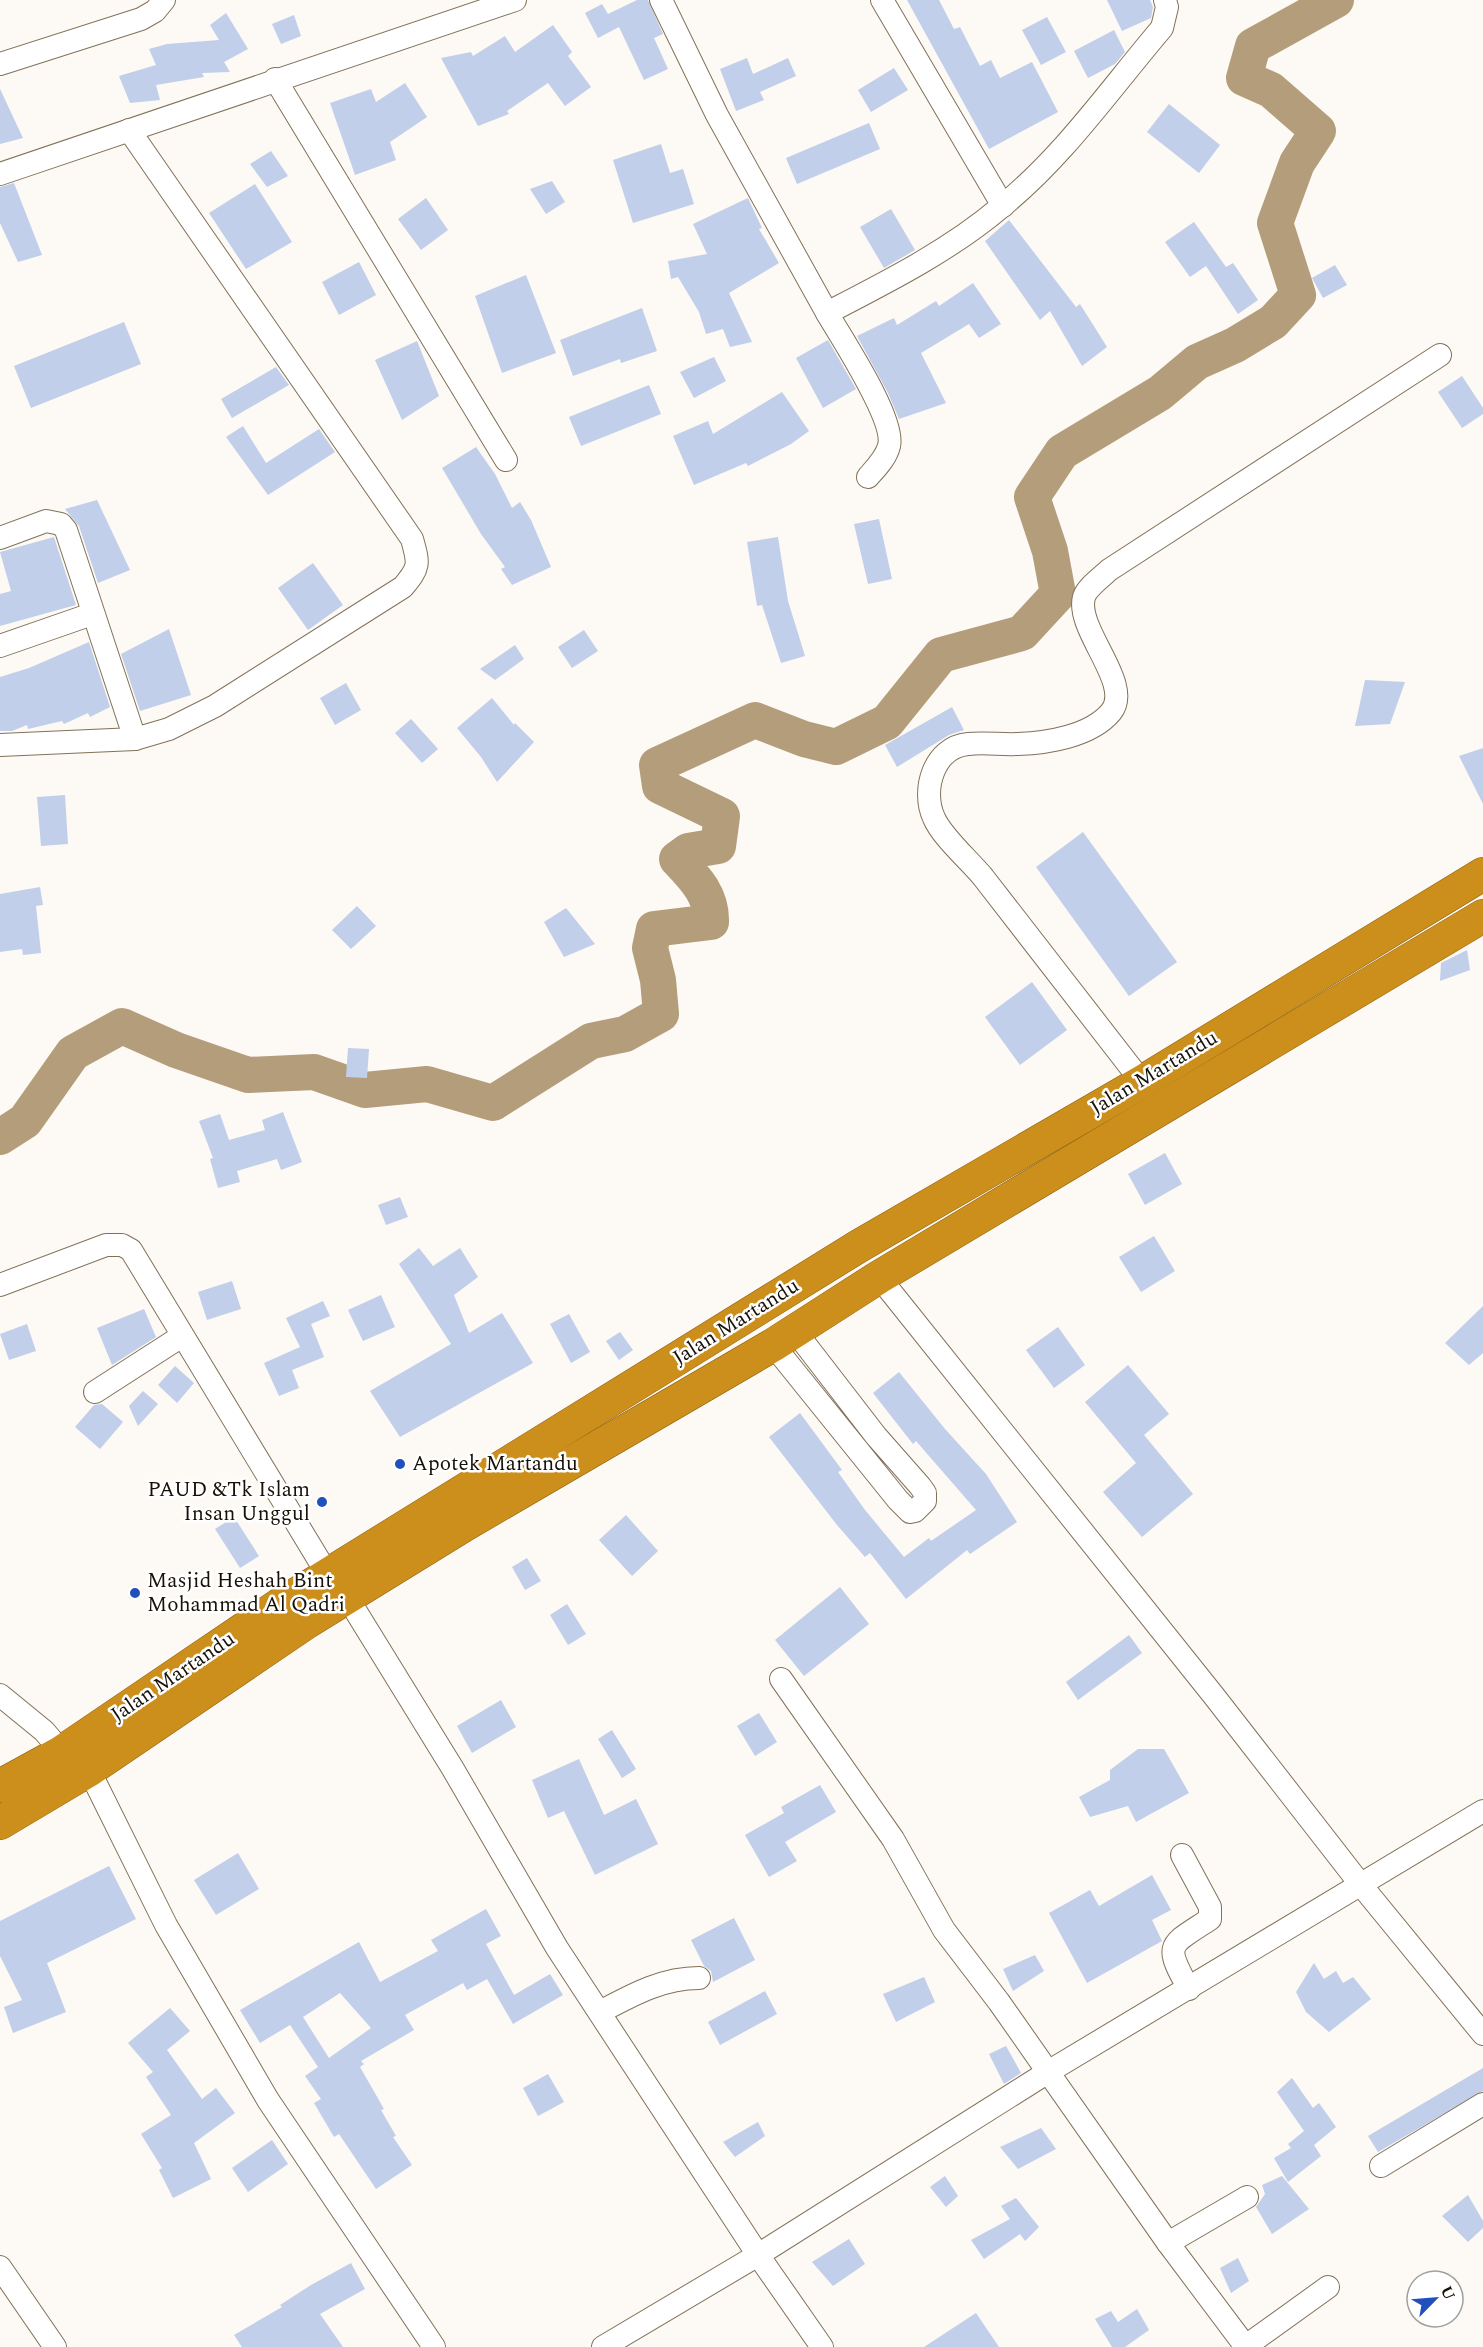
<svg xmlns="http://www.w3.org/2000/svg" width="1483" height="2347" font-family="Spectral,serif">
<style>
.lines{fill:none;stroke-linecap:round;stroke-linejoin:round}
.river{stroke:#b49d7a;stroke-width:36}
.building{fill:#c1cfea;fill-rule:evenodd}
.minor-casing{stroke:#827159;stroke-width:24}
.highway-casing{stroke:#8d6314;stroke-width:34}
.minor{stroke:#fff;stroke-width:22}
.highway{stroke:#cc8f1b;stroke-width:33}
.poi-dot{fill:#214fbc;stroke:#fff;stroke-width:2}
.labels{text-anchor:middle;dominant-baseline:central;stroke-width:5;stroke-linejoin:round;paint-order:stroke}
.street-label{font-size:21px;fill:#171108;stroke:#fff}
.poi-label{font-size:21px;fill:#171108;stroke:#fff;text-anchor:start}
</style>
<rect width="100%" height="100%" fill="#fdf9f4"/>
<g class="lines">
<path class="river" d="M0 1137 25 1121 73 1053 122 1026 176 1050 248 1075 314 1072 365 1090 427 1084 493 1103 591 1041 625 1034 661 1014 658 980 650 948 654 929 711 922C712 895 695 878 677 859L688 851 718 846 722 816 660 786 657 765 755 720 804 739 836 747 887 722 941 655 1022 633 1058 594 1050 551 1032 497 1062 452 1160 393 1197 362 1235 345 1273 322 1298 295 1275 223 1297 163 1318 131 1271 90 1244 78 1253 46 1336 0"/>
</g>
<g class="building">
<polygon points="637,0 648,0 663,34 654,38 668,69 644,80 619,27 598,38 585,13 602,4 608,14"/>
<polygon points="907,0 939,0 954,29 960,27 980,66 991,60 1000,78 1032,62 1058,112 989,149"/>
<polygon points="1107,0 1150,0 1153,7 1151,18 1122,31"/>
<polygon points="226,13 248,49 224,62 230,72 202,73 204,77 156,85 160,100 130,103 119,76 156,65 149,49 167,44 219,40 210,25"/>
<polygon points="294,15 301,36 281,44 272,24"/>
<polygon points="1047,17 1066,52 1041,65 1022,30"/>
<polygon points="553,25 572,52 568,56 591,87 565,106 548,83 507,111 509,114 478,126 441,58 471,52 473,56 505,36 515,52"/>
<polygon points="1114,30 1125,52 1115,64 1088,78 1074,51"/>
<polygon points="747,58 753,74 788,58 796,76 760,92 764,100 736,111 720,69"/>
<polygon points="894,68 908,90 871,112 858,90"/>
<polygon points="405,83 427,117 390,142 396,160 355,175 330,103 371,89 376,102"/>
<polygon points="0,89 23,138 0,144"/>
<polygon points="1169,104 1220,145 1199,173 1147,132"/>
<polygon points="869,123 880,149 797,184 786,158"/>
<polygon points="661,144 670,173 683,169 694,204 633,223 613,160"/>
<polygon points="271,151 288,176 267,187 250,164"/>
<polygon points="552,181 565,202 546,214 530,189"/>
<polygon points="14,183 42,255 18,262 0,223 0,187"/>
<polygon points="255,184 292,242 246,269 209,213"/>
<polygon points="426,198 448,230 421,250 398,219"/>
<polygon points="748,198 762,228 759,229 779,263 729,293 752,342 730,347 723,329 706,334 699,312 678,277 671,279 668,261 707,254 693,224"/>
<polygon points="891,209 915,250 884,268 860,227"/>
<polygon points="1009,220 1076,307 1080,304 1107,347 1082,366 1050,311 1040,320 985,241"/>
<polygon points="1194,222 1226,267 1233,263 1258,300 1238,314 1206,266 1190,277 1165,242"/>
<polygon points="359,262 376,295 339,315 322,282"/>
<polygon points="1335,265 1347,285 1323,298 1312,278"/>
<polygon points="526,275 556,353 502,373 475,296"/>
<polygon points="973,283 1001,324 979,338 969,324 921,353 946,403 899,419 888,393 857,336 894,318 897,325 936,301 939,306"/>
<polygon points="642,308 657,351 621,363 620,359 573,376 560,340"/>
<polygon points="124,322 141,364 31,408 14,366"/>
<polygon points="828,340 856,389 823,408 796,358"/>
<polygon points="417,341 439,396 402,420 375,360"/>
<polygon points="714,357 726,381 694,398 680,372"/>
<polygon points="276,367 289,385 232,418 221,399"/>
<polygon points="1462,376 1483,408 1483,414 1462,428 1438,392"/>
<polygon points="649,385 661,414 581,446 569,417"/>
<polygon points="782,392 809,431 791,444 748,466 746,463 694,485 673,436 708,421 713,434"/>
<polygon points="243,426 266,463 319,429 335,452 268,495 226,437"/>
<polygon points="476,447 495,474 512,508 520,502 531,520 551,567 512,585 501,569 505,567 481,534 442,468"/>
<polygon points="97,500 130,570 98,583 79,526 65,509"/>
<polygon points="879,519 892,579 868,584 854,524"/>
<polygon points="54,537 76,605 0,626 0,594 11,591 0,552"/>
<polygon points="778,537 788,601 805,656 781,663 762,605 757,606 747,542"/>
<polygon points="313,563 343,605 308,630 278,588"/>
<polygon points="169,629 191,695 140,711 121,654"/>
<polygon points="584,630 598,651 572,668 558,647"/>
<polygon points="89,642 110,707 90,717 88,713 64,724 62,721 28,729 27,725 12,731 0,731 0,677 29,668"/>
<polygon points="515,645 524,659 495,680 480,669"/>
<polygon points="1365,680 1405,682 1390,724 1355,726"/>
<polygon points="346,683 361,710 335,725 320,698"/>
<polygon points="492,698 514,725 515,723 534,742 497,782 481,757 457,728"/>
<polygon points="952,707 964,730 949,735 897,767 885,745"/>
<polygon points="411,719 438,749 422,763 395,733"/>
<polygon points="1483,748 1483,804 1459,756"/>
<polygon points="65,795 68,844 41,846 37,797"/>
<polygon points="1083,832 1177,962 1129,996 1036,867"/>
<polygon points="40,887 43,905 36,906 41,953 23,955 22,949 0,952 0,894"/>
<polygon points="357,906 376,926 351,949 332,930"/>
<polygon points="566,908 595,944 564,957 544,922"/>
<polygon points="1467,950 1470,970 1440,981 1441,963"/>
<polygon points="1032,982 1067,1030 1020,1065 985,1017"/>
<polygon points="348,1048 369,1049 367,1078 346,1077"/>
<polygon points="283,1112 302,1162 281,1170 277,1159 237,1171 240,1182 218,1188 210,1159 213,1158 199,1121 220,1114 229,1140 265,1130 262,1120"/>
<polygon points="1165,1153 1182,1184 1145,1205 1128,1174"/>
<polygon points="400,1197 408,1217 386,1225 378,1205"/>
<polygon points="1154,1236 1175,1271 1141,1292 1119,1257"/>
<polygon points="419,1248 433,1266 460,1248 478,1277 454,1295 469,1333 502,1313 533,1363 400,1437 370,1391 451,1344 399,1264"/>
<polygon points="232,1281 241,1309 207,1320 198,1292"/>
<polygon points="381,1295 395,1327 363,1341 348,1310"/>
<polygon points="323,1301 330,1316 311,1324 324,1357 292,1370 299,1388 279,1396 264,1363 300,1347 286,1318"/>
<polygon points="1483,1306 1483,1353 1469,1365 1445,1343"/>
<polygon points="144,1309 156,1337 112,1365 97,1328"/>
<polygon points="569,1314 590,1352 571,1363 550,1324"/>
<polygon points="27,1324 36,1351 9,1360 0,1334"/>
<polygon points="1058,1327 1085,1365 1054,1388 1026,1350"/>
<polygon points="620,1332 633,1350 619,1360 606,1341"/>
<polygon points="1128,1365 1169,1414 1144,1435 1193,1494 1142,1537 1103,1492 1136,1463 1085,1402"/>
<polygon points="175,1366 194,1383 177,1403 158,1385"/>
<polygon points="899,1372 945,1429 986,1474 1017,1522 970,1554 967,1550 906,1599 870,1553 865,1557 837,1525 769,1437 800,1413 842,1470 838,1472 865,1510 904,1557 929,1538 931,1541 976,1510 916,1441 913,1444 873,1393"/>
<polygon points="143,1391 158,1404 138,1426 129,1406"/>
<polygon points="102,1404 123,1422 100,1449 75,1427 94,1405"/>
<polygon points="626,1515 658,1551 632,1576 599,1540"/>
<polygon points="234,1517 259,1556 240,1568 215,1529"/>
<polygon points="527,1558 541,1581 525,1590 512,1567"/>
<polygon points="840,1587 869,1624 804,1676 775,1640"/>
<polygon points="567,1604 586,1634 568,1645 550,1615"/>
<polygon points="1129,1635 1142,1653 1078,1700 1066,1682"/>
<polygon points="501,1700 516,1727 472,1753 457,1726"/>
<polygon points="759,1713 777,1742 755,1756 737,1726"/>
<polygon points="612,1730 636,1769 622,1778 598,1739"/>
<polygon points="1138,1749 1164,1749 1189,1793 1136,1822 1128,1806 1090,1817 1079,1797 1110,1780 1110,1770"/>
<polygon points="579,1759 604,1815 636,1799 658,1844 595,1875 564,1811 548,1818 532,1780"/>
<polygon points="820,1785 836,1812 785,1842 797,1861 769,1877 745,1835 784,1813 781,1807"/>
<polygon points="238,1853 259,1889 216,1915 194,1880"/>
<polygon points="109,1866 136,1919 47,1963 66,2012 13,2033 4,2007 22,2000 0,1956 0,1921"/>
<polygon points="1152,1875 1171,1910 1152,1920 1162,1941 1087,1983 1049,1913 1090,1890 1099,1906"/>
<path d="M486 1909 501 1936 486 1944 514 1995 550 1974 563 1995 513 2024 487 1979 467 1990 463 1983 405 2015 414 2030 361 2061 364 2064 360 2067 384 2109 381 2110 396 2136 393 2137 412 2165 376 2189 339 2134 334 2137 314 2103 321 2099 305 2076 318 2067 290 2025 260 2043 240 2010 359 1942 380 1982 438 1951 431 1940ZM340 1993 371 2028 329 2058 303 2017Z"/>
<polygon points="734,1918 755,1960 713,1982 711,1971 704,1966 691,1940"/>
<polygon points="1035,1955 1044,1971 1013,1991 1003,1969"/>
<polygon points="1314,1963 1324,1979 1336,1971 1343,1983 1353,1977 1371,1999 1329,2032 1306,2012 1296,1992"/>
<polygon points="924,1977 935,2002 896,2022 883,1994"/>
<polygon points="765,1991 777,2014 720,2045 708,2022"/>
<polygon points="170,2008 190,2031 167,2050 202,2099 216,2088 235,2113 194,2143 211,2179 173,2198 159,2170 162,2168 141,2134 171,2115 146,2077 153,2072 128,2043"/>
<polygon points="1006,2046 1021,2073 1004,2084 989,2054"/>
<polygon points="1483,2068 1483,2091 1378,2152 1368,2136"/>
<polygon points="548,2074 564,2102 538,2116 523,2088"/>
<polygon points="1292,2078 1313,2108 1319,2103 1336,2127 1314,2145 1321,2156 1288,2182 1274,2158 1291,2148 1288,2144 1304,2131 1277,2092"/>
<polygon points="758,2122 765,2136 735,2157 723,2142"/>
<polygon points="1041,2128 1056,2149 1018,2169 1000,2147"/>
<polygon points="272,2140 288,2164 248,2192 232,2168"/>
<polygon points="945,2176 958,2196 946,2207 930,2187"/>
<polygon points="1282,2176 1309,2209 1272,2234 1256,2207 1265,2194 1262,2185"/>
<polygon points="1468,2195 1483,2221 1483,2228 1468,2242 1442,2216"/>
<polygon points="1016,2198 1039,2227 1025,2241 1020,2234 984,2259 971,2240 1010,2219 1001,2206"/>
<polygon points="849,2239 865,2264 833,2286 812,2262"/>
<polygon points="1238,2258 1249,2281 1231,2293 1220,2268"/>
<polygon points="351,2263 365,2289 320,2314 343,2347 242,2347 234,2335 282,2307 280,2305 311,2285"/>
<polygon points="1137,2309 1149,2330 1125,2347 1112,2347 1095,2319 1111,2311 1118,2322"/>
<polygon points="976,2313 999,2347 924,2347"/>
</g>
<g class="lines">
<defs>
<g id="minor">
<polyline points="661,0 717,115 827,313"/>
<polyline points="882,0 1003,206"/>
<polyline points="0,64 141,19 155,11 164,0"/>
<polyline points="275,79 506,460"/>
<polyline points="0,174 515,0"/>
<path d="M868 477C876 468 886 458 889 446 896 420 842 339 827 313 887 282 949 251 1001 207 1064 156 1110 89 1162 28L1167 7 1165 0"/>
<polyline points="0,538 46,521 61,524 66,530 135,739"/>
<polyline points="0,646 92,614"/>
<path d="M0 745 135 739 169 729 215 706 403 587C420 567 419 564 412 539L129 130"/>
<path d="M1142 1082C1089 1014 1036 946 983 877 969 860 942 837 934 818 921 790 934 747 968 744 985 742 1002 745 1018 744 1048 743 1091 736 1111 712 1134 684 1075 630 1084 597 1087 587 1102 577 1109 570L1440 355"/>
<polyline points="879,1277 1214,1696 1361,1885 1483,2034"/>
<polyline points="0,1285 106,1245 122,1245 131,1250 328,1575"/>
<polyline points="773,1345 898,1500 910,1512 915,1511 925,1501 925,1493 920,1486 876,1436 795,1331"/>
<polyline points="95,1392 182,1336"/>
<polyline points="347,1597 453,1769 557,1948 758,2255 822,2347"/>
<polyline points="781,1679 893,1839 944,1930 999,2002 1168,2243 1246,2347"/>
<polyline points="0,1695 44,1731 62,1752"/>
<polyline points="89,1770 166,1925 268,2100 434,2347"/>
<path d="M1182 1855 1210 1907V1919C1169 1946 1163 1943 1189 1989"/>
<path d="M600 2012C632 1995 662 1978 699 1978"/>
<polyline points="1381,2166 1483,2104"/>
<polyline points="1168,2243 1247,2197"/>
<polyline points="0,2267 55,2347"/>
<polyline points="1246,2346 1328,2287"/>
<polyline points="603,2347 758,2255 1048,2072 1483,1811"/>
</g>
<g id="highway">
<polyline points="0,1786 62,1752 279,1605 859,1246 1142,1082 1483,874"/>
<polyline points="0,1823 89,1770 307,1622 466,1524 773,1345 879,1277 1483,916"/>
</g>
</defs>
<use href="#minor" class="minor-casing"/>
<use href="#highway" class="highway-casing"/>
<use href="#minor" class="minor"/>
<use href="#highway" class="highway"/>
</g>
<g class="poi-dot">
<circle cx="400" cy="1464" r="6"/>
<circle cx="322" cy="1502" r="6"/>
<circle cx="135" cy="1593" r="6"/>
</g>
<g class="labels">
<g class="street-label">
<text transform="translate(1154 1073) rotate(-31)">Jalan Martandu</text>
<text transform="translate(736 1322) rotate(-32)">Jalan Martandu</text>
<text transform="translate(173 1677) rotate(-34)">Jalan Martandu</text>
</g>
<g class="poi-label">
<text x="412" y="1464">Apotek Martandu</text>
<text x="310" y="1490" text-anchor="end">PAUD &amp;Tk Islam<tspan x="310" dy="24">Insan Unggul</tspan></text>
<text x="147" y="1581">Masjid Heshah Bint<tspan x="147" dy="24">Mohammad Al Qadri</tspan></text>
</g>
</g>
<g transform="translate(1435 2299) rotate(65)"><circle r="28" fill="#ffffff" stroke="#a2a09c" stroke-width="1.5"/>
<path d="M0-4.5L10 22L0 15L-10 22Z" fill="#214fbc"/>
<text y="-9" font-size="16" font-weight="bold" text-anchor="middle" fill="#171108">U</text>
</g>
</svg>
